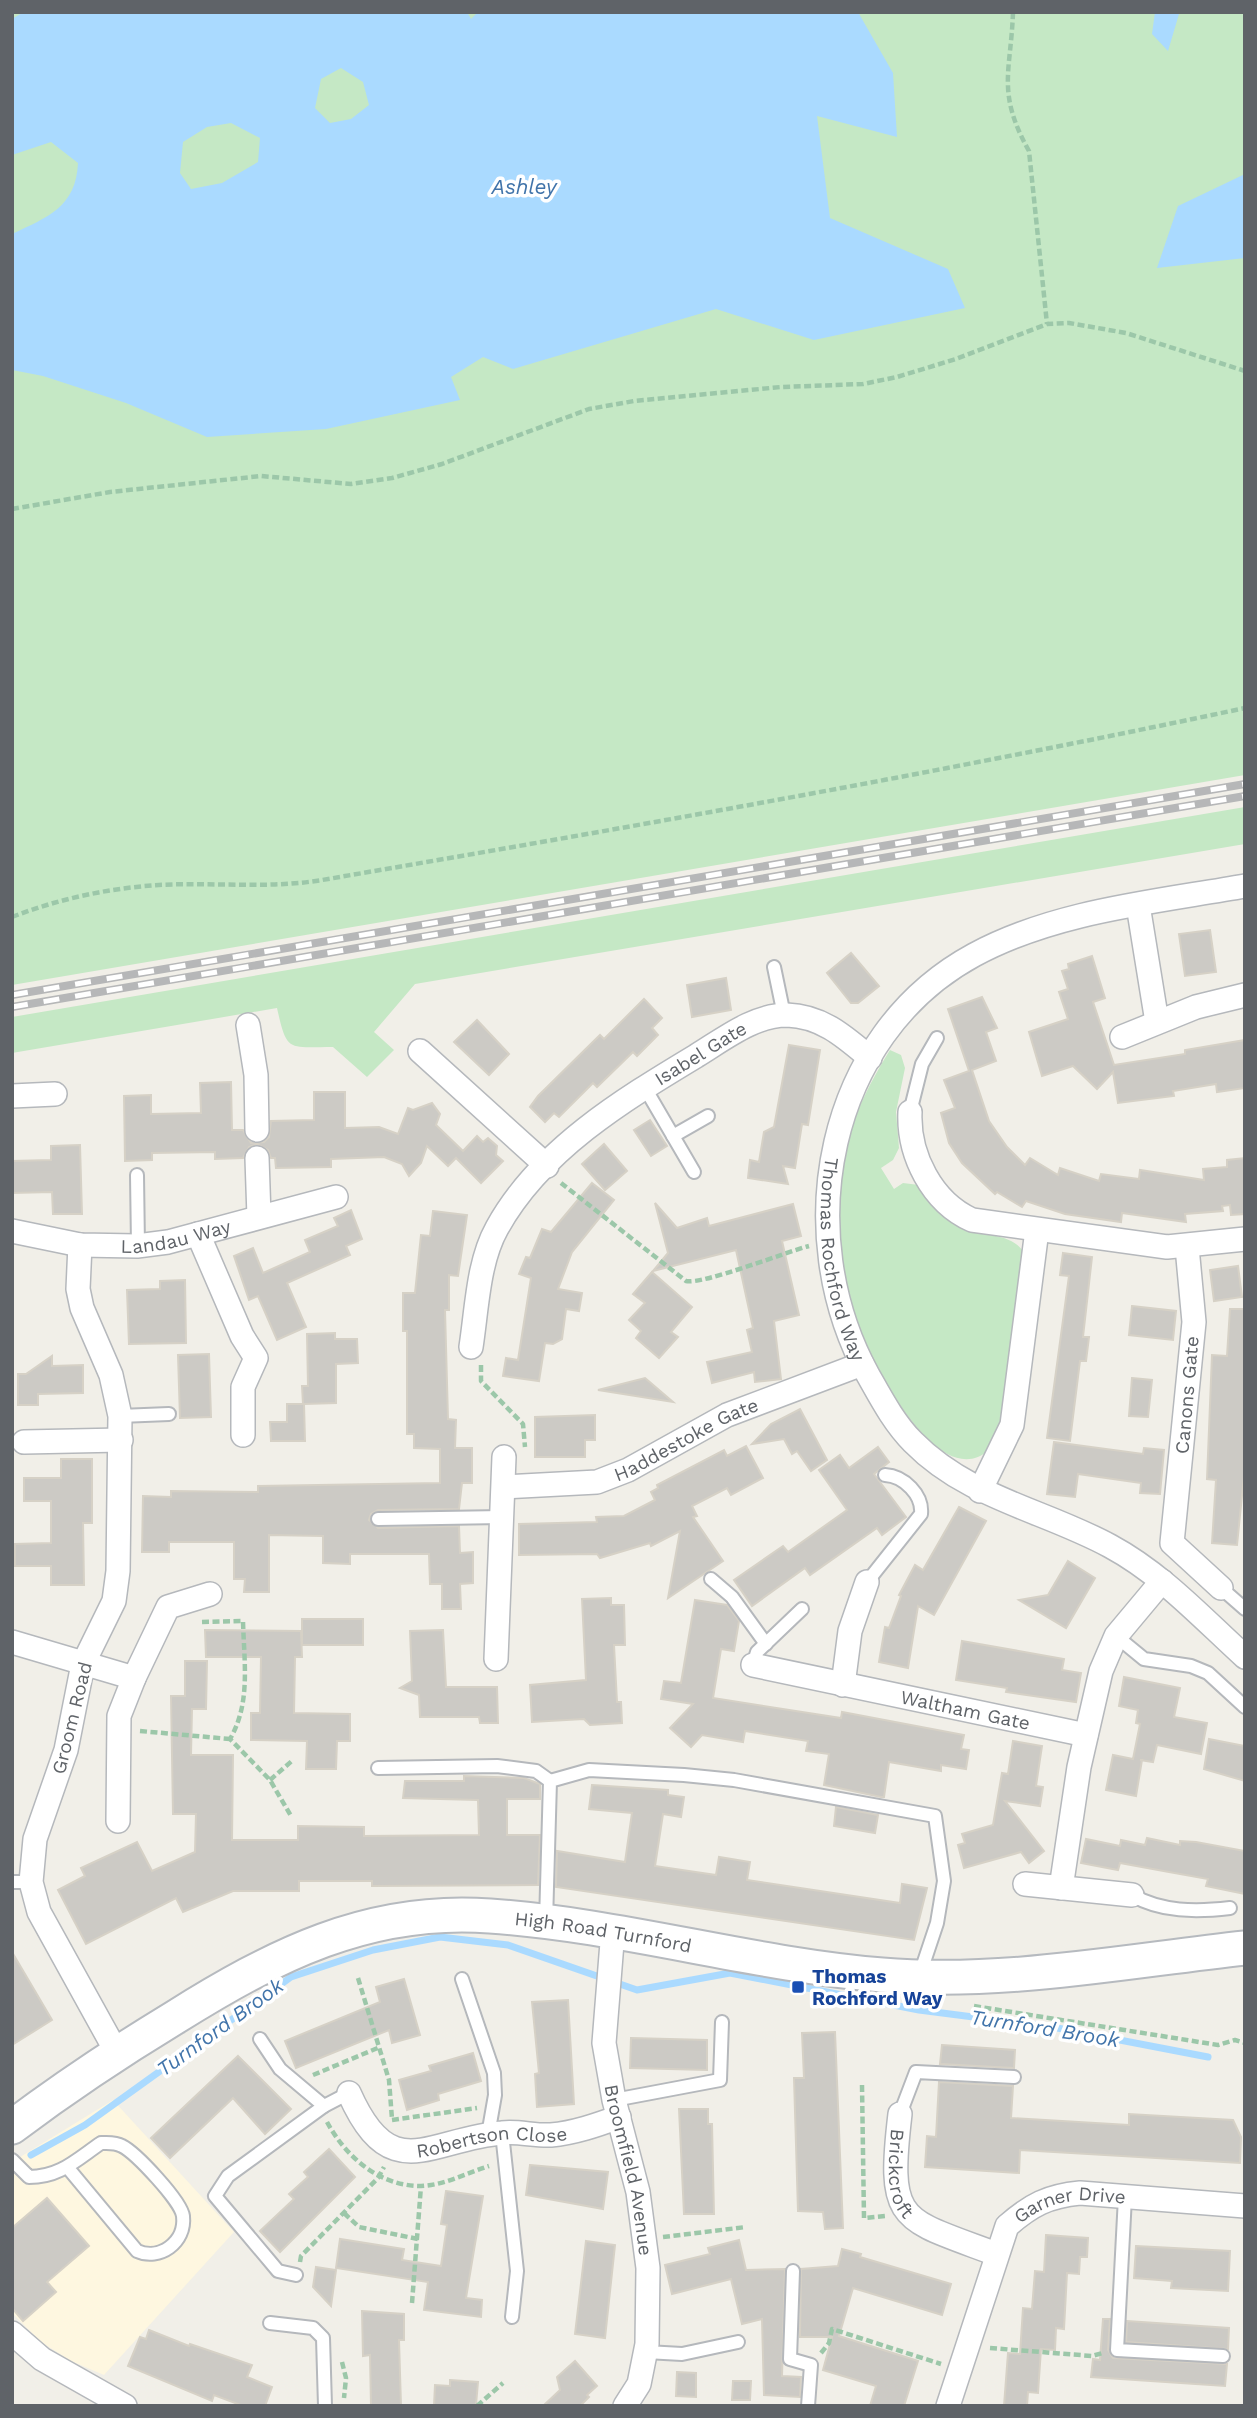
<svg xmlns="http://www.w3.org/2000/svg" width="1257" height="2418" font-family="'Work Sans',sans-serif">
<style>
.commercial{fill:#fef7e0}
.green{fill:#c5e8c5}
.water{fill:#aadaff;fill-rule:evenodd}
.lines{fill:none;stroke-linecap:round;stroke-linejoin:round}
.stream{stroke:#aadaff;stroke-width:7}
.building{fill:#cccac5;stroke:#d6d1c6;stroke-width:2}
.lane-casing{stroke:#b5b8bc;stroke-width:16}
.street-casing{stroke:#b5b8bc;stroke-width:26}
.secondary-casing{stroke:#b6babf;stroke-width:37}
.path{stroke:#9cc7a9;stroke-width:4.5;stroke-dasharray:7 3.5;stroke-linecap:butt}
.lane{stroke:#fff;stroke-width:12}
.street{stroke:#fff;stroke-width:23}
.secondary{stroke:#fff;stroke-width:33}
.rail-casing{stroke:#b6b7b8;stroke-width:8}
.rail{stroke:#fff;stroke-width:5;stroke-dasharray:16;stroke-linecap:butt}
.transit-dot{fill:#1a4fb4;stroke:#fff;stroke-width:2.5}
.labels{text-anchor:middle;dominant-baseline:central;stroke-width:7;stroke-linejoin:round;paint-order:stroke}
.street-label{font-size:19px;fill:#5f6368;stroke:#fff}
.transit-label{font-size:19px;font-weight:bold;fill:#164399;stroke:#fff;text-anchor:start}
.water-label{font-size:21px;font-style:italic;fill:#4174aa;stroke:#fff}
</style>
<rect width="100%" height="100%" fill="#f1efe8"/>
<polygon class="commercial" points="113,2100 234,2232 104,2375 71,2361 41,2342 12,2313 12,2162"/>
<g class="green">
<polygon points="12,12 1245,12 1245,775 12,985"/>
<path d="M1245 807V844L415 984 374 1032 394 1050 367 1077 333 1047C288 1047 287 1053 277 1008L12 1053V1017Z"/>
<path d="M890 1050 901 1055 905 1068 896 1112 899 1148 893 1160 881 1168 894 1189 903 1183 919 1185C930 1199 941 1217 957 1226 978 1238 1009 1231 1023 1251L1002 1427C998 1434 995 1445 989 1450 934 1498 863 1344 851 1307 840 1273 835 1233 837 1197 840 1143 862 1095 890 1050Z"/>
</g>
<g class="water">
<path d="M24 12H467L471 19 478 12H858L893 73 897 137 817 116 830 218 948 269 965 308 814 340 716 309 513 369 483 357 451 377 460 400 326 429 207 437 126 403 43 376 12 370V234C48 217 76 207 78 163L51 142 12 155V19ZM341 68 363 82 369 105 351 119 330 123 315 108 321 79ZM231 123 260 138 258 162 222 183 191 189 180 173 183 142 207 127Z"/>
<polygon points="1155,12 1186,12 1179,14 1168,51 1152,34"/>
<polygon points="1245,174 1245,258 1157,268 1178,206"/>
</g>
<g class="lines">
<polyline class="stream" points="31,2155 85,2125 291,1977 373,1950 440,1937 508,1945 637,1990 730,1973 919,2010 1052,2027 1208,2057"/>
</g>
<g class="building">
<polygon points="1210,930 1216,972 1185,976 1179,934"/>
<polygon points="851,953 879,986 858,1003 851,1003 827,973"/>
<polygon points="1092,956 1105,998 1093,1002 1114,1065 1185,1054 1185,1050 1245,1040 1245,1088 1217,1092 1216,1084 1173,1091 1174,1096 1118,1103 1113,1072 1097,1089 1073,1066 1042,1076 1029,1032 1068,1019 1059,992 1068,989 1062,971 1069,969 1068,964"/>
<polygon points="726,978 731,1010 692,1017 687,985"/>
<polygon points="982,997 997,1028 986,1032 996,1061 972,1070 989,1121 1007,1147 1025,1165 1030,1158 1058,1175 1060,1168 1099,1181 1101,1174 1139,1179 1140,1170 1204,1180 1203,1169 1227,1167 1227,1160 1245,1158 1245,1214 1231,1215 1230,1205 1222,1206 1223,1211 1185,1214 1186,1222 1122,1213 1121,1222 1065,1214 1026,1201 1022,1207 997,1192 995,1194 962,1163 949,1143 941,1113 955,1108 944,1080 969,1071 948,1009"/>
<polygon points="644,999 662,1018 652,1028 658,1035 637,1056 633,1052 597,1087 593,1083 559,1117 554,1113 545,1122 530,1107 538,1096 600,1035 604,1039"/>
<polygon points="477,1020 509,1054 489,1075 454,1042"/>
<polygon points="789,1045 820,1050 808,1125 802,1124 795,1168 783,1166 788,1184 748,1178 750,1160 759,1162 764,1132 774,1127"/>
<polygon points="231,1082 232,1130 243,1130 251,1143 264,1142 269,1137 271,1121 314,1120 314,1092 345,1092 345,1128 379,1127 398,1134 408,1108 413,1110 432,1103 440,1114 436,1125 463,1151 477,1136 483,1142 488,1138 497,1146 496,1155 503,1161 481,1183 456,1158 448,1166 427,1146 421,1163 409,1176 402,1164 384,1157 331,1159 331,1167 276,1168 275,1158 271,1158 268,1150 257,1144 249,1147 243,1158 215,1159 215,1152 152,1153 152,1160 125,1161 124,1096 151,1095 151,1114 201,1113 200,1083"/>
<polygon points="650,1120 667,1146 651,1156 634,1130"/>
<polygon points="604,1144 627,1171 605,1190 582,1164"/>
<polygon points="80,1145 82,1214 53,1214 52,1192 12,1193 12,1161 51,1160 51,1146"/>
<polygon points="592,1183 614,1200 572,1252 558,1289 582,1293 579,1311 566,1309 562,1339 553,1344 545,1343 539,1381 503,1376 506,1358 518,1360 531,1278 519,1274 526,1257 530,1258 542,1229 551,1232"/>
<polygon points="655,1203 677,1228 707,1218 709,1226 793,1204 801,1236 782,1241 799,1315 774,1321 781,1379 755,1382 754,1372 712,1383 707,1362 752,1352 747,1330 753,1328 736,1250 653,1271 668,1253"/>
<polygon points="351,1210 362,1239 346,1246 350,1255 287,1283 306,1327 277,1340 258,1296 249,1300 234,1256 253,1248 263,1273 310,1252 305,1240 338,1226 334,1218"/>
<polygon points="433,1211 467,1215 458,1276 449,1275 449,1310 445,1310 448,1419 456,1420 455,1448 472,1448 472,1483 462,1483 459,1509 378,1510 371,1514 369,1520 378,1528 459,1526 460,1553 473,1552 473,1583 460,1584 461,1609 442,1609 442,1584 430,1584 429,1554 350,1554 350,1564 323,1563 323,1536 269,1535 269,1592 244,1592 245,1579 234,1579 234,1542 169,1542 169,1552 142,1552 143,1496 171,1497 171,1491 258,1492 258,1486 440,1483 440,1449 414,1448 414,1434 407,1434 407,1331 403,1331 403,1293 415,1293 421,1235 430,1236"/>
<polygon points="1063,1253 1092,1257 1083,1337 1089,1337 1086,1361 1080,1361 1070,1441 1047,1438 1069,1276 1060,1275"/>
<polygon points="1238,1266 1242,1297 1214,1301 1210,1270"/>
<polygon points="652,1272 692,1307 671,1332 678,1337 659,1358 636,1338 641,1331 629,1320 645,1303 633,1294"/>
<polygon points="185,1280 186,1343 129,1344 127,1290 160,1289 160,1281"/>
<polygon points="1132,1306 1176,1311 1173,1340 1129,1335"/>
<polygon points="1230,1309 1245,1309 1245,1466 1237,1545 1212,1543 1216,1480 1207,1479 1212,1355 1227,1356"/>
<polygon points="335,1333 335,1339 357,1339 358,1363 336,1364 336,1403 304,1404 305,1441 271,1441 270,1422 287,1422 287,1404 303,1404 302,1386 308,1386 307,1334"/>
<polygon points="209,1354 211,1417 180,1418 178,1355"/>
<polygon points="52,1356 52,1366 83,1365 83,1393 38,1394 38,1405 18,1405 18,1374 26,1374"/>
<polygon points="645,1378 673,1402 598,1390"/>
<polygon points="1132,1378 1152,1380 1148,1417 1129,1416"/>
<polygon points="800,1409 827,1460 811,1471 797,1451 792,1454 784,1439 752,1444 771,1424"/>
<polygon points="595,1415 595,1440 585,1440 585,1457 535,1457 535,1417"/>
<polygon points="1054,1442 1143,1454 1144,1448 1164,1450 1160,1494 1140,1493 1141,1483 1078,1474 1075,1497 1047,1494"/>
<polygon points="746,1446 763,1478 731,1495 727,1488 692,1506 697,1516 693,1517 723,1561 668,1598 680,1531 651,1546 650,1543 600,1558 597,1554 519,1555 519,1524 597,1522 596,1517 624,1516 655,1500 651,1492 658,1488 657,1485 724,1450 727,1456"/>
<polygon points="878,1447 889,1462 874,1474 906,1517 882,1535 877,1528 810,1575 805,1568 752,1606 734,1580 783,1546 788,1552 847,1510 819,1470 840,1455 849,1468"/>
<polygon points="61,1459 92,1459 92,1523 83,1523 84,1585 51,1585 51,1566 15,1566 15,1544 51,1543 51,1501 24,1501 24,1478 61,1478"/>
<polygon points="959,1507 986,1521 934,1615 918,1606 908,1668 879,1662 885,1627 889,1628 901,1596 899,1595 915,1565 923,1570"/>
<polygon points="1068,1561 1095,1578 1066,1628 1019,1600 1048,1595"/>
<polygon points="611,1598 611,1605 624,1605 625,1645 614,1645 617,1702 621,1702 622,1723 590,1725 584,1719 532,1722 530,1685 586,1680 582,1599"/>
<polygon points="695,1600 727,1605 739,1621 734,1651 721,1649 713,1698 841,1718 842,1712 964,1735 961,1749 969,1750 966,1769 941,1765 941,1771 889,1762 884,1797 881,1797 824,1785 829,1754 806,1751 808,1741 745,1731 743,1742 702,1735 691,1747 670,1728 693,1704 661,1699 664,1681 681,1683"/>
<rect x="302" y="1619" width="61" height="26"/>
<polygon points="205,1630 301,1631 302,1657 295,1657 294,1713 350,1714 350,1741 337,1741 336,1769 306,1769 307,1741 251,1740 251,1713 260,1713 261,1657 206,1657"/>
<polygon points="443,1630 446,1687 497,1687 498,1723 480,1723 479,1717 420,1717 419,1695 400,1688 412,1681 410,1631"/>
<polygon points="962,1641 1064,1659 1062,1670 1081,1673 1076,1702 1006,1692 1007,1688 956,1680"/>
<polygon points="185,1661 207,1661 206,1709 192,1709 191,1755 233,1755 232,1840 298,1840 298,1826 364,1827 364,1836 479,1835 478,1800 403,1798 405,1781 464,1781 464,1776 524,1778 540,1784 540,1799 507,1799 507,1835 540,1835 538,1885 372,1886 372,1881 299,1881 299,1891 233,1891 183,1912 176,1898 86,1944 58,1890 85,1876 81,1868 137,1842 152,1871 195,1852 196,1814 173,1814 171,1696 185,1696"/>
<polygon points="1124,1677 1180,1688 1174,1717 1207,1723 1201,1754 1157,1745 1153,1762 1140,1760 1142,1760 1136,1796 1106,1790 1113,1755 1133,1759 1140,1724 1136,1723 1138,1710 1119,1706"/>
<polygon points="1209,1739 1245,1746 1245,1781 1204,1769"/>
<polygon points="1013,1741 1042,1746 1036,1786 1043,1787 1040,1806 1005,1801 1044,1851 1029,1863 1021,1852 964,1868 958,1845 965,1843 962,1834 993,1825 1002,1773 1008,1774"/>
<polygon points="592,1785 668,1790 668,1795 684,1797 681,1817 663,1814 655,1866 716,1875 719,1857 750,1862 747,1880 900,1903 902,1884 927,1888 914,1940 556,1887 557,1851 625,1862 632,1813 589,1809"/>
<polygon points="836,1807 878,1815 875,1833 834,1826"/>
<polygon points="1147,1838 1180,1845 1180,1841 1196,1842 1245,1851 1245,1894 1206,1886 1208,1879 1169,1872 1120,1863 1118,1870 1081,1863 1086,1839 1120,1846 1121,1840 1145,1845"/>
<polygon points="12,1952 52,2020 12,2045"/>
<polygon points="404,1979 420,2035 392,2043 389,2030 296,2068 285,2041 380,2002 376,1987"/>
<polygon points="568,2000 574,2104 537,2107 535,2074 539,2073 532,2002"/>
<polygon points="835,2032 843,2228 825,2229 823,2212 798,2211 794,2078 804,2078 802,2033"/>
<polygon points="631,2038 707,2040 707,2070 630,2068"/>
<polygon points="942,2045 1015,2050 1014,2068 940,2064"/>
<polygon points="473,2053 481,2081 438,2094 439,2100 407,2110 399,2080 431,2071 429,2066"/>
<polygon points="238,2056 291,2109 265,2134 233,2098 170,2158 151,2138"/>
<polygon points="939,2082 1013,2086 1011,2118 1129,2125 1129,2114 1233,2120 1241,2137 1240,2163 1020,2150 1019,2173 925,2167 927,2136 936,2137"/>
<polygon points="679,2109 708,2109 708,2124 712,2124 714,2214 684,2214"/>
<polygon points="329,2149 355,2177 280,2252 260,2231 294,2199 289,2194 308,2177 304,2172"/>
<polygon points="530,2165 608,2172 603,2209 526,2195"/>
<polygon points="446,2191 483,2196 466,2298 482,2300 481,2317 424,2310 428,2282 336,2268 340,2239 404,2249 402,2260 441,2266 447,2225 441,2224"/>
<polygon points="47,2198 89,2246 47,2282 56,2292 23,2321 12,2308 12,2228"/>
<polygon points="1046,2235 1088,2238 1087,2257 1080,2257 1079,2274 1067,2273 1064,2329 1056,2328 1055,2350 1041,2349 1038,2393 1028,2392 1027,2406 1004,2406 1008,2353 1020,2354 1023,2308 1032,2309 1035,2271 1044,2272"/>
<polygon points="739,2240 746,2270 785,2269 782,2376 801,2377 800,2397 764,2395 762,2319 742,2324 731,2279 672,2294 665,2265 710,2254 708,2248"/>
<polygon points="586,2241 615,2245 605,2338 575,2334"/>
<polygon points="1136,2246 1230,2251 1228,2291 1171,2288 1172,2281 1134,2278"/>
<polygon points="842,2249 861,2254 860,2257 951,2284 942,2315 853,2288 839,2336 918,2361 904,2406 870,2406 876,2386 823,2370 832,2337 800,2337 801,2269 838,2266"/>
<polygon points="316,2267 336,2270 331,2306 313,2287"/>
<polygon points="362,2311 404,2314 404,2340 399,2340 401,2406 371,2406 370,2355 363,2356"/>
<polygon points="1103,2319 1110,2319 1108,2350 1113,2358 1227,2364 1225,2386 1091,2377 1093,2359 1100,2360"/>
<polygon points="1127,2321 1229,2328 1228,2349 1126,2342"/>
<polygon points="149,2330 189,2346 190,2344 252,2365 247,2377 272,2387 265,2406 243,2406 214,2395 212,2401 128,2366 140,2337 146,2339"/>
<polygon points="575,2361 597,2386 587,2395 589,2397 580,2406 543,2406 560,2390 557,2377"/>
<polygon points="677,2372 696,2373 696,2397 676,2396"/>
<polygon points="450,2380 478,2382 476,2405 434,2406 435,2385 450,2386"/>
<polygon points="733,2381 751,2381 750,2400 732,2400"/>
</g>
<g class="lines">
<defs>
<g id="lane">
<polyline points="774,967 784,1015"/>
<polyline points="645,1088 694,1172"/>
<polyline points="910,1112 922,1064 937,1038"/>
<polyline points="673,1136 708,1116"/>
<polyline points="137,1175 138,1246"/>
<polyline points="120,1416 169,1414"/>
<polyline points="378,1519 503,1517"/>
<polyline points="711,1579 732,1597 766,1644"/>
<path d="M867 1582 921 1514C923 1495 904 1476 885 1475"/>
<polyline points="1221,1588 1245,1609"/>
<polyline points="1116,1636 1144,1659 1191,1666 1208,1673 1245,1707"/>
<polyline points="753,1665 757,1652 802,1609"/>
<polyline points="378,1768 497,1766 536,1771 550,1781"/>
<polyline points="12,1882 31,1882"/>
<path d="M1132 1895C1161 1912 1196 1912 1230 1908"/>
<polyline points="546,1922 550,1781 589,1770 684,1775 734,1780 935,1816 944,1881 937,1923 920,1974"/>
<polyline points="462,1979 494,2073 495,2095 488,2135"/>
<polyline points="260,2039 280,2069 324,2106"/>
<polyline points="614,2100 720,2080 722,2022"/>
<polyline points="900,2114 916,2072 1014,2077"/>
<polyline points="502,2133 517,2271 512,2317"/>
<path d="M12 2160 29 2177C60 2177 76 2160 101 2143 108 2143 115 2142 122 2146 136 2153 181 2201 183 2216 186 2243 159 2261 137 2251L68 2168"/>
<polyline points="1125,2197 1117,2350 1223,2356"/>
<polyline points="793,2271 790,2359 811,2365 808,2406"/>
<polyline points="296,2275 278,2271 215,2196 228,2176 324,2106 349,2093"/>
<polyline points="270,2323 313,2328 323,2338 325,2406"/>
<polyline points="646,2352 682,2354 738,2342"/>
</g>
<g id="street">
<path id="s1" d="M1245 886C1155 902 1055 911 974 955 825 1036 790 1234 868 1375 881 1398 894 1423 913 1442 968 1498 1044 1510 1110 1546 1162 1574 1202 1618 1245 1657"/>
<polyline points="1138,905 1157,1022"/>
<polyline points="248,1025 256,1075 257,1130"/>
<polyline points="1122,1037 1196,1007 1245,995"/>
<polyline points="420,1051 547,1166"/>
<polyline points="12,1096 55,1094"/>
<path d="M910 1112C908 1155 932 1202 972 1220L1167 1247 1245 1239"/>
<polyline points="257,1158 259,1217"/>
<path id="s2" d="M12 1231 80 1245 137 1246 168 1242 336 1197"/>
<polyline points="198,1234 242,1336 256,1358 243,1387 243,1435"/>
<polyline points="80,1245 78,1289 82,1308 111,1375 120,1416 118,1571 114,1601 83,1664 66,1750 35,1839 31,1882 39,1912 117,2053"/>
<polyline points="1187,1247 1194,1322 1172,1543 1221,1588"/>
<path id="s3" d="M471 1347C477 1308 478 1262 497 1228 540 1150 623 1100 696 1056 724 1039 754 1015 787 1015 822 1016 845 1037 870 1058"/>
<polyline points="24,1442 121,1440"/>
<path id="s4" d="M504 1487 597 1482 628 1470 727 1415 862 1364"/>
<polyline points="980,1491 1012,1425 1037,1230"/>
<polyline points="12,1642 134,1678"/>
<polyline points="496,1659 504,1457"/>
<path id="s5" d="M753 1665 1086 1735"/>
<polyline points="843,1685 850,1631 867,1582"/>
<polyline points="118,1821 119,1716 134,1678 168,1607 210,1594"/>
<polyline points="1025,1884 1132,1895"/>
<polyline points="1061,1888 1079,1767 1101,1671 1116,1636 1162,1581"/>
<path id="s6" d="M613 1930 604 2043 614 2100 638 2192 648 2268 647 2344 639 2384 625 2406"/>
<path id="s7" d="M349 2093C391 2188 429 2139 502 2133 518 2131 535 2136 551 2135 574 2133 597 2125 619 2117"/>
<path id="s8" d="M900 2114C887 2224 900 2218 996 2254"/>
<polyline points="12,2333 42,2359 125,2406"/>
<path id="s9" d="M948 2406 1007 2226C1031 2205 1048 2196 1080 2193L1245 2206"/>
</g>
<g id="secondary">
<path id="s10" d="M12 2127C64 2088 118 2052 174 2018 273 1956 368 1907 490 1916 622 1925 750 1964 882 1975 1003 1985 1125 1961 1245 1948"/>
</g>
</defs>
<use href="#lane" class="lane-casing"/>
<use href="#street" class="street-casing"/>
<use href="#secondary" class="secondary-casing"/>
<g class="path">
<path d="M1013 12C1011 72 996 92 1029 151L1047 324"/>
<polyline points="12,509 110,492 261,476 351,484 392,478 442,464 589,409 634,401 781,387 863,384 897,377 956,359 1047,324 1069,323 1126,333 1245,371"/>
<path d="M12 917C58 899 109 888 159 885 214 882 268 889 322 880 631 827 939 773 1245 708"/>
<path d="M561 1183 686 1281C702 1285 786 1252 809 1246"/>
<polyline points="481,1365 481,1381 523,1424 525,1447"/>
<path d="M202 1622 243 1621C244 1662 251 1703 230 1739L270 1780 291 1816"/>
<polyline points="140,1731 230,1739"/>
<polyline points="270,1780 293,1760"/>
<polyline points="358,1978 389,2080 392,2119"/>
<polyline points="974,2006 1218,2045 1235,2040 1245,2043"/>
<polyline points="313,2075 380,2047"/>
<polyline points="862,2085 864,2218 885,2216"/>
<polyline points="392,2120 477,2108"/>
<path d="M327 2122C346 2157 379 2186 421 2186 445 2185 467 2173 489 2166"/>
<polyline points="344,2213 359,2227 418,2239"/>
<polyline points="663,2237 746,2227"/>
<polyline points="300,2262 301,2256 378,2178 384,2167"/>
<polyline points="412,2303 421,2186"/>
<polyline points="990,2348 1092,2356 1103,2353"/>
<polyline points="821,2353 829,2343 832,2329 941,2364"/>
<polyline points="342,2362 346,2378 344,2398"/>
<polyline points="477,2406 503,2383"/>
</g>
<use href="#lane" class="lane"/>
<use href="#street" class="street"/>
<use href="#secondary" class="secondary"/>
<defs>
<g id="rail">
<polyline points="12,995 1245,784"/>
<polyline points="12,1007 1245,796"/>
</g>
</defs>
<use href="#rail" class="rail-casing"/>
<use href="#rail" class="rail"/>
</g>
<rect class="transit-dot" x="791" y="1980" width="14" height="14" rx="3.5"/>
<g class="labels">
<g class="street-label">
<text stroke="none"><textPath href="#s3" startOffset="394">Isabel Gate</textPath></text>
<text stroke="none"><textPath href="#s2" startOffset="166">Landau Way</textPath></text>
<text stroke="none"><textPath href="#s1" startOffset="640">Thomas Rochford Way</textPath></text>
<text transform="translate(1187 1395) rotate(-85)">Canons Gate</text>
<text stroke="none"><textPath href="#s4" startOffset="192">Haddestoke Gate</textPath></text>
<text stroke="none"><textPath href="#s5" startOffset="217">Waltham Gate</textPath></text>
<text transform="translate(72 1718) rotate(-76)">Groom Road</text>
<text stroke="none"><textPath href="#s10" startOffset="648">High Road Turnford</textPath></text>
<text stroke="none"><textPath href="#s7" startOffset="172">Robertson Close</textPath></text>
<text stroke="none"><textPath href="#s8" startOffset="60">Brickcroft</textPath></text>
<text stroke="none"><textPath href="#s6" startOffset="243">Broomfield Avenue</textPath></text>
<text stroke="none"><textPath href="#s9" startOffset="259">Garner Drive</textPath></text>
</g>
<g class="transit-label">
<text x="812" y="1976">Thomas<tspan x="812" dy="22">Rochford Way</tspan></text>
</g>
<g class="water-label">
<text x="524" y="186">Ashley</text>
<text transform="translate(220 2027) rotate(-36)">Turnford Brook</text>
<text transform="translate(1045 2028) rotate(9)">Turnford Brook</text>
</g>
</g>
<rect width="1257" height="2418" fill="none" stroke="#5f6368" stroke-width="28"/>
</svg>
